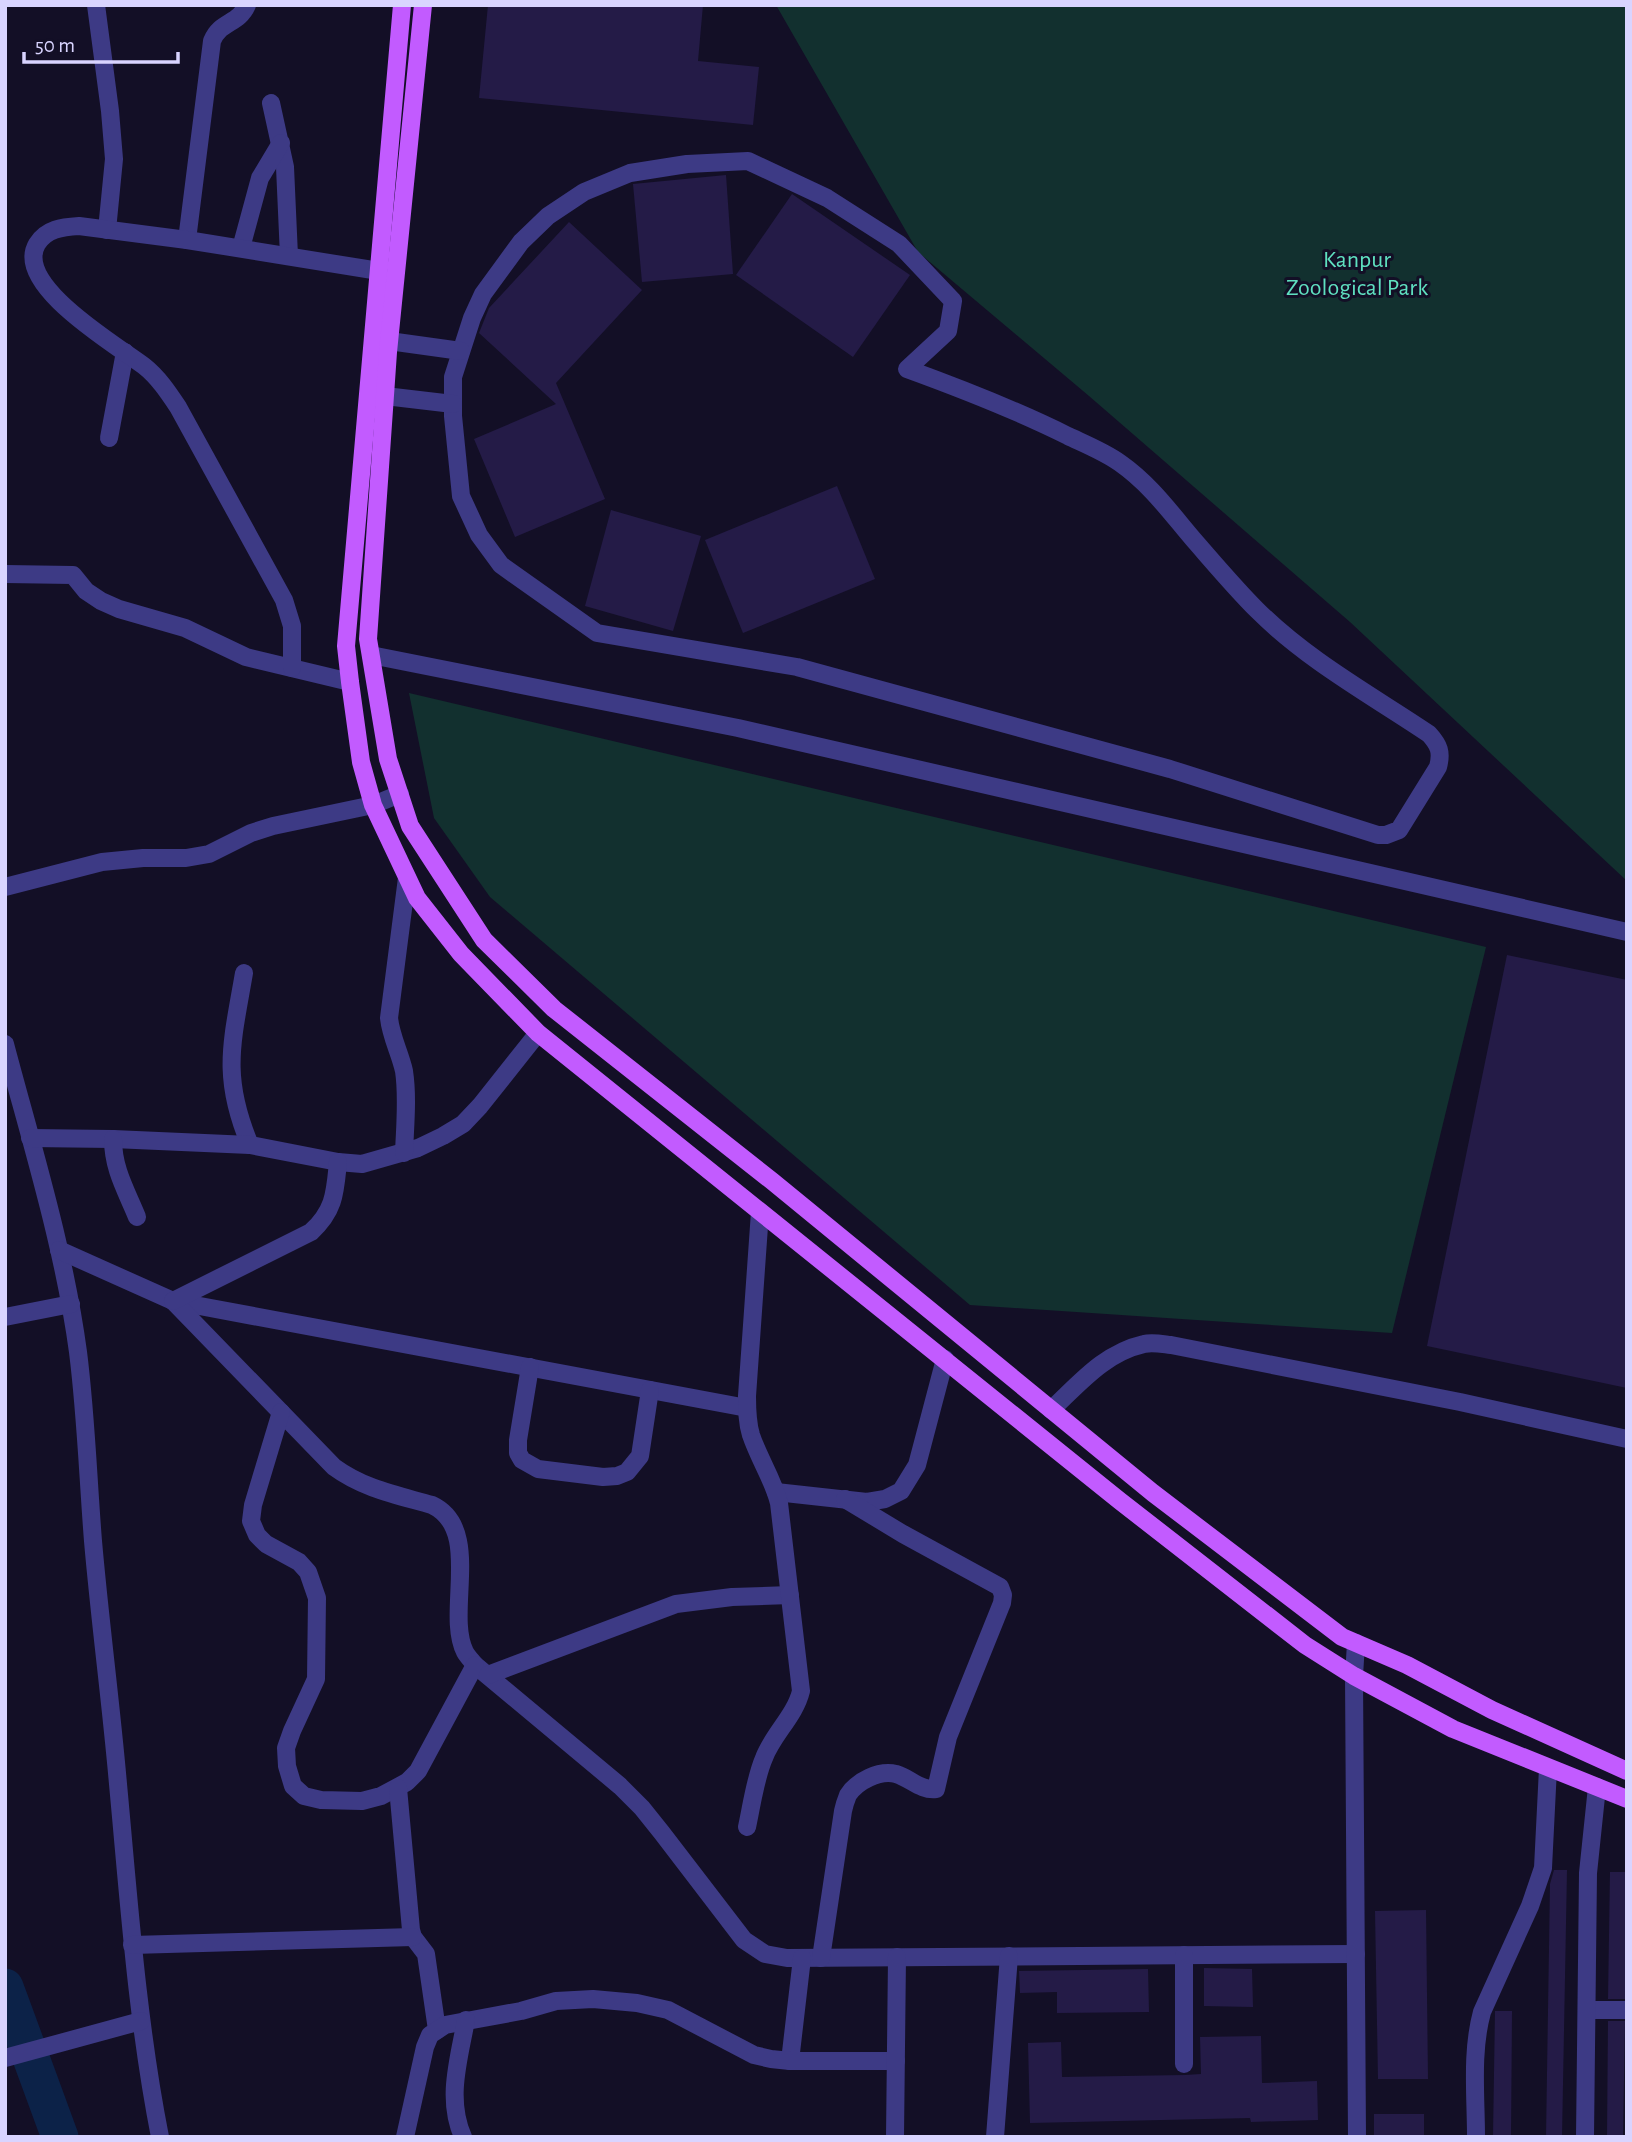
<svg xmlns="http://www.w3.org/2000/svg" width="1632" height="2142" font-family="'Alegreya Sans',sans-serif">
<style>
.green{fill:#12302f}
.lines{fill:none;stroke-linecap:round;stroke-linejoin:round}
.river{stroke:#0c2248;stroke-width:37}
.building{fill:#241b47}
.minor{stroke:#3d3a85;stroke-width:18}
.major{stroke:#c25bff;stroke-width:18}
.labels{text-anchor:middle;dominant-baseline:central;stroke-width:6;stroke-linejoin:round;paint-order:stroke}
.park-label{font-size:24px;fill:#5fe0c0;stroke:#130f26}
</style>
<rect width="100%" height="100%" fill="#130f26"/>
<g class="green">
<polygon points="776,5 1627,5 1627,881 1350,622 1089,396 918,252"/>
<polygon points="409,693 1486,947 1392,1333 970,1305 490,897 434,818"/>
</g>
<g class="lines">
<polyline class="river" points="5,1987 60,2137"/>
</g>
<g class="building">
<polygon points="488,5 703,5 698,61 759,67 753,125 479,98"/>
<polygon points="726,175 733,274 642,282 633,184"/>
<polygon points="792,194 910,275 853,357 736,275"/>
<polygon points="569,222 642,290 556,383 605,499 515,537 474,439 556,404 479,333 489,308"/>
<polygon points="837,486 875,579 743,633 705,540"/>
<polygon points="611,510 701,536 673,631 585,606"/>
<polygon points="1507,955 1627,980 1627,1388 1427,1346"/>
<polygon points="1554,1870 1567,1870 1562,2137 1546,2137 1550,1884"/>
<polygon points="1610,1872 1627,1872 1625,1999 1608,1999"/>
<polygon points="1426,1910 1428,2079 1378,2079 1375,1911"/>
<polygon points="1204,1968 1252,1969 1253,2007 1204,2006"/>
<polygon points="1148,1969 1149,2012 1057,2013 1057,1992 1020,1993 1019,1971"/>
<polygon points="1495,2011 1512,2011 1511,2137 1493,2137"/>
<polygon points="1608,2021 1625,2021 1623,2137 1607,2137"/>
<polygon points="1261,2036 1262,2083 1317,2081 1318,2120 1251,2122 1250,2118 1030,2123 1028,2043 1061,2042 1062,2077 1185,2075 1201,2074 1200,2037"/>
<rect x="1374" y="2114" width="50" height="23"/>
</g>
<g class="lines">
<g class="minor">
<polyline points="96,5 110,111 114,159 107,230"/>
<polyline points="271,103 285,167 289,256"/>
<path d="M748 161 827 198 899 244 953 301 948 331 907 369C962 389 1016 410 1068 436 1085 444 1105 452 1120 463 1150 484 1170 512 1193 539 1214 563 1235 588 1257 610 1307 660 1371 695 1429 734 1439 745 1442 752 1438 767L1399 830 1386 835H1378L1170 769 797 667 597 633 501 565 479 535 461 496 453 416V377L472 318 483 294 521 242 548 216 584 192 630 173 687 164Z"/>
<path d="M187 240 212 41C221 20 238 25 247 5"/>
<polyline points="241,248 260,178 281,143"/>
<polyline points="389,341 461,351"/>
<polyline points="385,396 453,404"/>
<polyline points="109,438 125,352"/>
<polyline points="5,574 73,575 86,591 101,601 119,609 185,628 246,657 350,682"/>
<polyline points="371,655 738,728 1627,932"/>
<path d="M292 668V626L284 600 178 407C168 392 158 377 144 366 118 346 13 285 37 244 46 229 62 227 79 226L187 240 379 271"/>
<polyline points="5,887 102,862 143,858 186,858 209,854 251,833 273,826 373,805 400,794"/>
<path d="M244 973C232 1043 221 1076 250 1145"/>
<path d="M5 1044C32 1146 64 1248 78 1352 86 1415 88 1478 93 1541 100 1622 111 1703 118 1784 129 1902 137 2020 160 2137"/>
<polyline points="30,1138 113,1139 250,1145 338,1162 362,1164 418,1148 443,1136 463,1124 480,1106 538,1033"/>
<path d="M113 1139C113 1169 126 1190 137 1217"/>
<path d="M404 1153C405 1126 408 1097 404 1071 400 1053 391 1037 389 1018L407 878"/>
<polyline points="59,1250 173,1301 747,1408"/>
<path d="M173 1301 334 1467C364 1489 397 1495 432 1505 483 1529 445 1613 465 1652 467 1656 472 1661 475 1665L620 1786 642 1808 662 1833 744 1940 765 1954 787 1958 1356 1954"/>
<path d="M173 1301 311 1232C335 1210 335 1192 338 1162"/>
<polyline points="5,1317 71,1304"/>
<polyline points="530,1367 518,1440 518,1453 522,1460 538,1469 603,1477 617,1476 627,1472 640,1456 650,1390"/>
<path d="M1051 1410C1079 1384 1104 1353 1144 1344 1152 1342 1162 1344 1171 1345L1460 1402 1627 1439"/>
<polyline points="281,1412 253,1505 251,1521 257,1535 266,1544 299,1562 308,1572 317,1598 316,1679 292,1731 286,1748 287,1766 293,1786 304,1796 321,1800 362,1801 381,1796 407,1782 418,1771 475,1665"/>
<polyline points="776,1492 867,1502 885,1499 901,1491 917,1465 945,1359"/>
<polyline points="1356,1643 1354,1676 1357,2137"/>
<polyline points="488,1675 676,1604 732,1597 790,1595"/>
<polyline points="398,1788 411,1930 413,1937 426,1954 437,2030"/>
<path d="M747 1827C752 1804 755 1779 764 1758 773 1734 795 1716 801 1691L779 1503C773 1479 759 1459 751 1435 747 1422 747 1409 747 1396L760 1212"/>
<polyline points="132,1945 413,1937"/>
<path d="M821 1958 843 1811C844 1806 846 1800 848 1795 857 1781 879 1770 896 1774 910 1778 921 1791 936 1789L948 1737 1002 1603 1003 1595 1000 1587 903 1534 845 1499"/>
<polyline points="1587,2010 1627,2010"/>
<polyline points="5,2058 141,2021"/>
<polyline points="790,2061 802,1958"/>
<polyline points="1184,2064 1184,1955"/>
<polyline points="405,2137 425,2047 430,2035 445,2025 521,2011 556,2001 593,1999 637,2003 668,2010 754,2055 771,2059 790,2061 896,2061"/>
<path d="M463 2137C446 2099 459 2059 466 2020"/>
<polyline points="895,2137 897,1957"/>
<polyline points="995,2137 1009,1956"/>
<path d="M1476 2137C1476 2096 1471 2052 1482 2012L1530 1906 1543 1868 1548 1768"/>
<polyline points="1585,2137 1588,1873 1597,1787"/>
</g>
<g class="major">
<polyline points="402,5 346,646 350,682 361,762 373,805 417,898 461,954 538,1033 1120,1501 1305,1645 1354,1676 1453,1729 1627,1799"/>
<polyline points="423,5 388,352 368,639 388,759 410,826 484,940 554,1009 772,1181 1153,1493 1342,1637 1407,1665 1492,1710 1627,1771"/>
</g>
</g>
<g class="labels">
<g class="park-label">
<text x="1357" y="260">Kanpur<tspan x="1357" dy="28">Zoological Park</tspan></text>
</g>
</g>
<rect width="1632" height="2142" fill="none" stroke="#d9d4ff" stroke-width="14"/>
<path d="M24 52v10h154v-10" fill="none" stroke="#d9d4ff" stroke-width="3.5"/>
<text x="35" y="52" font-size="21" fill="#d9d4ff" stroke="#130f26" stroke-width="5" paint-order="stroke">50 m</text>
</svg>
